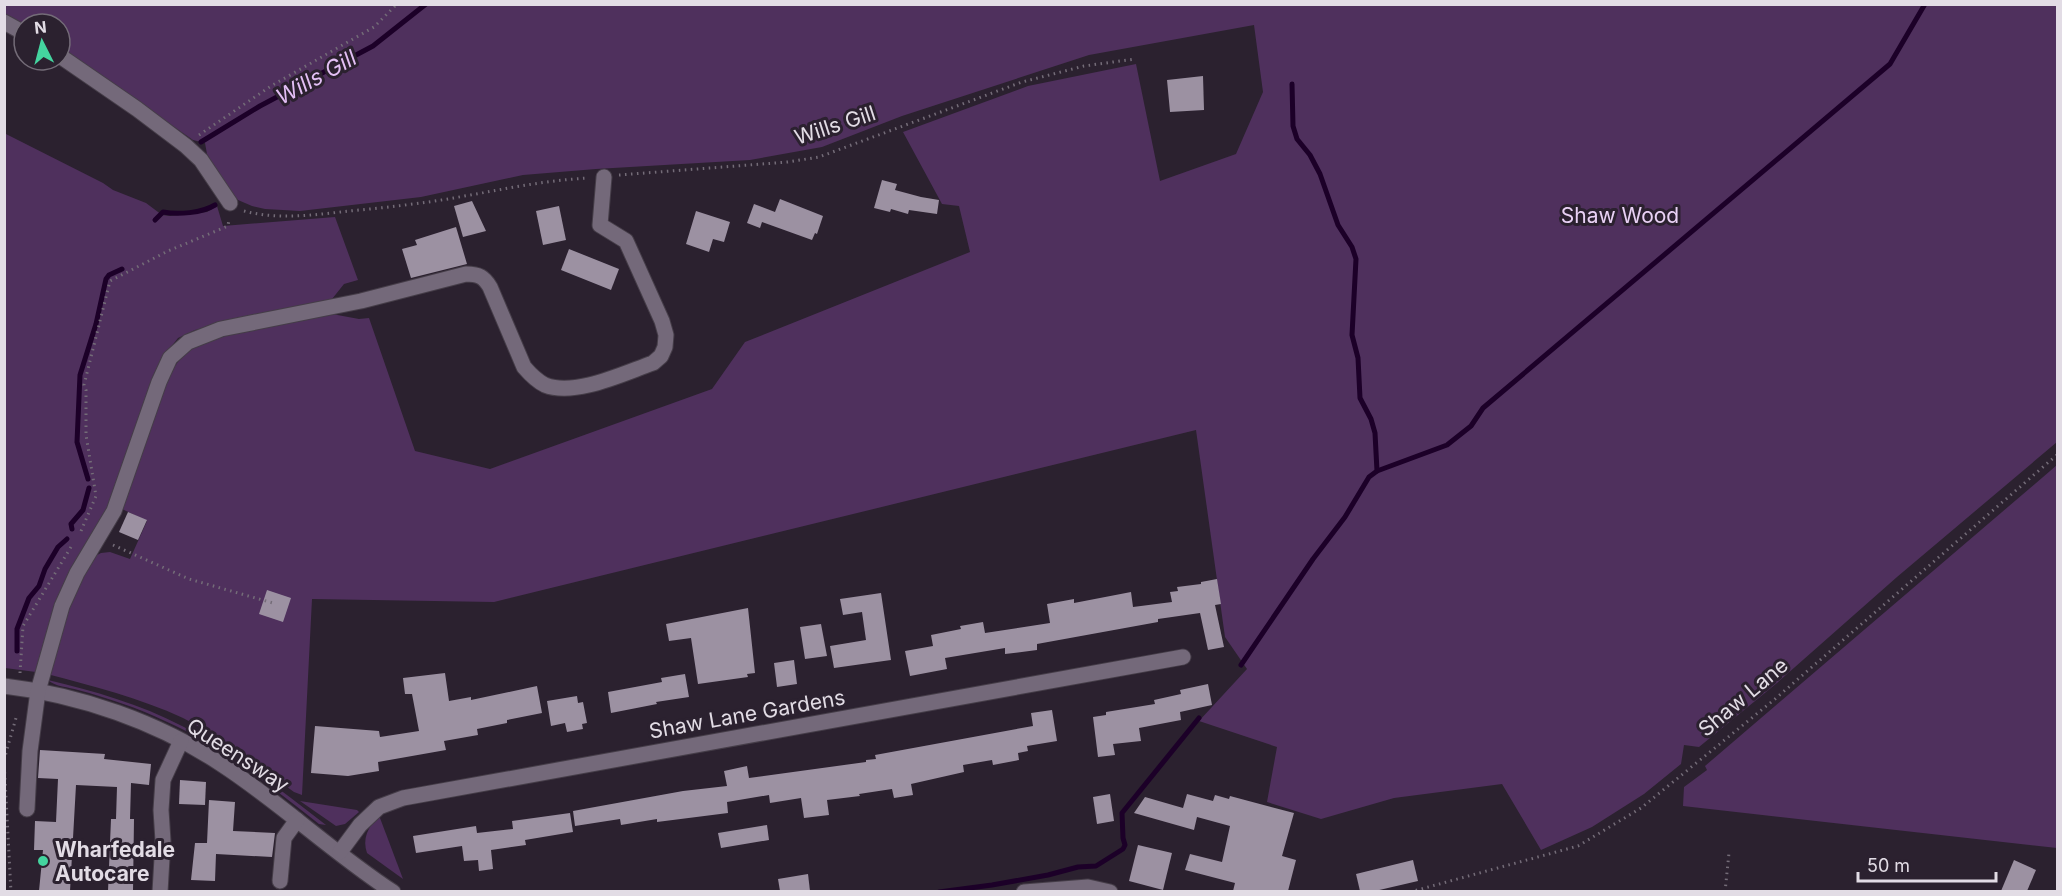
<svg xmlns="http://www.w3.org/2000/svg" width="2062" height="896" font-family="Inter,sans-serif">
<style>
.green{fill:#4f305d}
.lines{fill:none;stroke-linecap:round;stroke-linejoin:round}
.stream{stroke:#1c0028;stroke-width:5}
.building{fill:#9c91a2}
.minor-casing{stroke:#453d48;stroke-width:17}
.path{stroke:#746c78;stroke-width:3;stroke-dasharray:1.5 4.5;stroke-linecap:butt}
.minor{stroke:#74697a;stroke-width:15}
.poi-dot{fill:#44d49f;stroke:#2b212f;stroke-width:2}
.labels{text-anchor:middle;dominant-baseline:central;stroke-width:6;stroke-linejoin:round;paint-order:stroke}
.street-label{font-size:21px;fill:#e2dce5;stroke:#2b212f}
.park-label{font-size:21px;fill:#e9d1f5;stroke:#2b212f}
.poi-label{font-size:21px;font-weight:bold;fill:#e2dce5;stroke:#2b212f;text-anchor:start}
.water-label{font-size:22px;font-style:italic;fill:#e3bff5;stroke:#2b212f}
</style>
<rect width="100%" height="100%" fill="#2b212f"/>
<g class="green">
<path d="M4 5H2057V442L1897 577 1777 683 1699 747 1684 745 1681 764 1644 794 1592 827 1541 850 1502 784 1394 798 1321 819 1267 802 1277 747 1199 721 1247 669 1225 637 1196 430 494 602 312 599 302 795 294 792C258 766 222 738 183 718 140 698 93 686 47 674L63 617 89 559 101 553 110 552 130 559 147 521 120 508 168 376 185 352 205 340 233 330 332 314 359 319 369 318 415 451 490 469 712 389 745 342 970 252 959 206 942 204 903 132 1028 86 1136 64 1160 181 1236 154 1263 92 1254 25 1089 55 902 116 822 147 750 160 596 169 523 175 421 197 300 211 265 209 252 206 238 200 228 188 207 154 205 143 193 140 118 88 60 51V24H24V29L5 16Z"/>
<polygon points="4,133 103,183 113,190 146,203 162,215 170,216 207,212 217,206 223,226 335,217 358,280 344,284 332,299 325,302 195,330 178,338 163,357 115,495 36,672 5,668"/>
<polygon points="2057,465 2057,848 1683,806 1684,787 1707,770 1705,766"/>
<path d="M48 680C94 691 140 704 182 726 234 752 280 790 326 825L319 824C270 786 222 746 165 721 138 708 108 698 78 690 69 687 55 687 48 680Z"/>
<polygon points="300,801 357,810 359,812 345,824 336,826"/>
<path d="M378 817 380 818 403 879 367 853C362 839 368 827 378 817Z"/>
</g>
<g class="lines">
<g class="stream">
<polyline points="201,142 260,106 373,46 426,4"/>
<path d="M155 220 163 212C178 215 202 213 215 205"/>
<polyline points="1377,471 1447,445 1471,426 1483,408 1890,64 1925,4"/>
<polyline points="88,479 77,442 80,375 96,324 106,279 109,275 122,269"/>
<polyline points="72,529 71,524 83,510 89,488"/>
<polyline points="17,651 17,629 29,598 39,586 45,569 58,547 67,539"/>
<polyline points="1241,665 1313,559 1345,517 1369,477 1377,471 1375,433 1371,419 1360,398 1358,358 1352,335 1356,259 1352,247 1338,225 1320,174 1310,155 1297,139 1293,126 1292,84"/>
<polyline points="939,892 992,885 1048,875 1078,867 1096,866 1123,849 1125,845 1123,838 1122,813 1199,718"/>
</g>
</g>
<g class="building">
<polygon points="1203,76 1204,110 1170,112 1167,80"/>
<polygon points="882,180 897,184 895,190 921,197 939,200 937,214 909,210 908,214 891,209 890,212 874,208"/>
<polygon points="780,199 823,216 817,234 815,233 812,240 762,222 760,228 747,223 754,204 775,212"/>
<polygon points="472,201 486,231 463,237 454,206"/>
<polygon points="559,206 566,240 543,245 536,211"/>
<polygon points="696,211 730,222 724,242 713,239 709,252 686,244"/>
<polygon points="456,227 467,264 411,278 402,249 417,245 415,240"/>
<polygon points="569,249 619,269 611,290 561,270"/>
<polygon points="128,512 147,520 138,540 119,532"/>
<polygon points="1217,579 1221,604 1215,605 1224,647 1208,650 1200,613 1158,619 1158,622 1037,644 1037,650 1005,654 1005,648 945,658 947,669 910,676 905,651 933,646 931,635 961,629 960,626 983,622 985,633 1050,623 1047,604 1074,599 1074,603 1131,592 1133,607 1172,602 1170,592 1178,591 1177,587 1201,584 1201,582"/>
<polygon points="267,590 291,598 283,622 259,614"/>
<polygon points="881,593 891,660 834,668 830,646 866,640 862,612 843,615 840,599"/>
<polygon points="748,608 755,673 747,674 748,677 698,684 691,638 669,641 666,624"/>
<polygon points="821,624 827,656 805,659 800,627"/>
<polygon points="794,660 797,684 777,687 774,663"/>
<polygon points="445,673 449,701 471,697 471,700 537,686 542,713 507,720 507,723 477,729 478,735 444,741 446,750 378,762 379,771 348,776 311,773 315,726 379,731 380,737 419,731 412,694 405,694 403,678"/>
<polygon points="685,674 689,697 656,702 657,704 611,713 608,692 662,682 661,678"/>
<polygon points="1208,684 1212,705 1180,712 1181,720 1139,728 1141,741 1113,744 1115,755 1098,757 1093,717 1106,715 1106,712 1155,704 1154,700 1181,694 1180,690"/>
<polygon points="577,696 578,703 583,702 587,723 582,724 583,729 567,732 565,723 551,726 547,701"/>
<polygon points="1052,710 1057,741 1027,746 1028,751 1018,753 1019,760 993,765 992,760 963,765 964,772 911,784 913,795 894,798 892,789 859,794 860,796 827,800 829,815 804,818 801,798 770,803 769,795 727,802 728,813 657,822 657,819 621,825 620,819 575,826 573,811 683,791 727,786 724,771 747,766 749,778 866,762 866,760 876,759 875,755 1033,726 1031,713"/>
<polygon points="40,750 105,754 104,759 151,764 149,785 131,783 130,819 134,819 133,891 108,891 111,819 116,819 117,787 76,785 70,891 39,891 43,850 34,850 35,821 56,822 58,779 38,778"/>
<polygon points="180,780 206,782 205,805 179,804"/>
<polygon points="1110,794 1114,821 1097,824 1093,797"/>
<polygon points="1187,794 1213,801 1215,795 1229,799 1230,796 1294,813 1282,856 1296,860 1288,891 1233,891 1235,883 1185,870 1190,854 1222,862 1230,826 1197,817 1194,830 1134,813 1145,797 1183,808"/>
<polygon points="209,800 235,802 233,831 275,833 272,857 216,854 215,881 191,880 195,843 207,843"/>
<polygon points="570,813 573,832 525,840 526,845 491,850 493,869 479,871 478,860 464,861 462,846 416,853 413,836 476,826 477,833 513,829 512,821"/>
<polygon points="767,825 769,840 721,848 718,833"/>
<polygon points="1138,845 1172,853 1163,890 1129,881"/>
<polygon points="1413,860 1418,881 1375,891 1360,891 1356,874"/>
<polygon points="2014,860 2036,870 2027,891 2001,891"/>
<polygon points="808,874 810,891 780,891 778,879"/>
</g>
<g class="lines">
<defs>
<g id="minor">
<polyline points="4,22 24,33"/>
<polyline points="60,56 137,109 186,146 201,160 230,203"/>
<path d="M4 686C80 695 158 722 221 764 281 803 333 853 393 892"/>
<path d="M27 809 30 751 38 691 62 606 77 573 114 511 159 382 170 358 188 342 221 329 361 301 466 274C479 274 484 277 490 287L524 367C530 374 537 381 545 385 575 397 624 373 653 363L661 356 665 347 666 335 662 321 626 241 600 225 604 177"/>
<polyline points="340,852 360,825 379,807 403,798 1183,657"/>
<polyline points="280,881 284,838 297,820"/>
<polyline points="160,892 163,841 161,810 163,780 181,741"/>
<polyline points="1024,892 1088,887 1110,892"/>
</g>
</defs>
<use href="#minor" class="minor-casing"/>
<g class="path">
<polyline points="199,135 271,86 374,27 397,4"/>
<polyline points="619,175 788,162 819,157 1022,82 1084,66 1135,59"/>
<path d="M244 211C277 220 315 215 349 211 370 209 391 207 413 204 472 197 529 181 589 178"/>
<polyline points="81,531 96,496 86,435 86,390 84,385 110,281 168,251 228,226 229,219"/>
<polyline points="113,545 189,579 273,603"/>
<polyline points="20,673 23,626 71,547"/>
<polyline points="4,760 16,718"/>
<polyline points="4,760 11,892"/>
<polyline points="1410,892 1578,846 1641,808 1775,699 2058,454"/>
<polyline points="1725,892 1729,853"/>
</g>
<use href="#minor" class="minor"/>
</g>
<circle class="poi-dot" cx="43" cy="861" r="6"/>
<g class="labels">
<g class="street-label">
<text transform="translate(835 125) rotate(-18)">Wills Gill</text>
<text transform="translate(1743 697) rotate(-40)">Shaw Lane</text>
<text transform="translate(747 714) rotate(-10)">Shaw Lane Gardens</text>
<text transform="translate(238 755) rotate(33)">Queensway</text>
</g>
<g class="park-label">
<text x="1620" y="215">Shaw Wood</text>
</g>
<g class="poi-label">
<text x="55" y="849">Wharfedale<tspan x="55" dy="24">Autocare</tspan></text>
</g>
<g class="water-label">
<text transform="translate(316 77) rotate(-29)">Wills Gill</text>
</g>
</g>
<rect width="2062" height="896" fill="none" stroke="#e2dce5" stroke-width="12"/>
<g transform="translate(42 42) rotate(354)"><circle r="28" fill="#2b212f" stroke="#746c78" stroke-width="1.5"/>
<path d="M0-4.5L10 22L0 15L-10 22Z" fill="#44d49f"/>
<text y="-9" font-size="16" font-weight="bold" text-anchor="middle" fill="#e2dce5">N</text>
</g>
<path d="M1858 872v9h138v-9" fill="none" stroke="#e2dce5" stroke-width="3"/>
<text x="1867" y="872" font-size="18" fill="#e2dce5" stroke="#2b212f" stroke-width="4.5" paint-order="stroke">50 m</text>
</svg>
